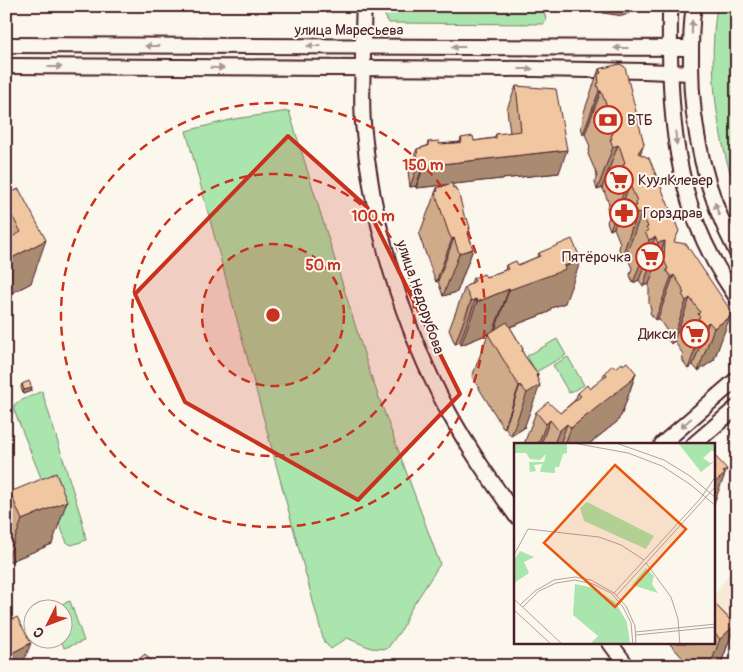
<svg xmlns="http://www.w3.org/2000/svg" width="743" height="672" font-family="Pangolin,sans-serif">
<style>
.built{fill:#f8e9d6}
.green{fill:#a9e5ac;stroke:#7a826c}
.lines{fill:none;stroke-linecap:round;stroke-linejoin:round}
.minor-casing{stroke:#4a1f2b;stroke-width:18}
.minor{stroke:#fbf7ec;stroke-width:14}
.wall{fill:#cfab8a;stroke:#4a1f2b}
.shaded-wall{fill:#a98b71;stroke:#4a1f2b}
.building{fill:#f1c7a1;stroke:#4a1f2b}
.oneway{fill:#ab9695}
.marked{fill:#c8321e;fill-opacity:0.2;stroke:#c8321e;stroke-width:4;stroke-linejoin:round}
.ring{fill:none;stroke:#c8321e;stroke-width:2.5;stroke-dasharray:9 6}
.labels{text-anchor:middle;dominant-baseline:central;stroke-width:4;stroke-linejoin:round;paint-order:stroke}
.street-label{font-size:15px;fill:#4a1f2b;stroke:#fbf7ec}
.poi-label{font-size:15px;fill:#4a1f2b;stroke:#fbf7ec;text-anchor:start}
.inset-road{fill:none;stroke:#b4a19f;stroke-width:1}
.view{fill:#e8590c;fill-opacity:0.15;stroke:#e8590c;stroke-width:2.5}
.inset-edge{fill:none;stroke:#4a1f2b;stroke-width:2.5}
.centre{fill:#c8321e;stroke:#fbf7ec;stroke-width:2.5}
.ring-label{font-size:15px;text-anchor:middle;font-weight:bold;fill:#c8321e;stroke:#fbf7ec;stroke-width:4;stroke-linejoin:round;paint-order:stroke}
</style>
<rect width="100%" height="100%" fill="#fbf7ec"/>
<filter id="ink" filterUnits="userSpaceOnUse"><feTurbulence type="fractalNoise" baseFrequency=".02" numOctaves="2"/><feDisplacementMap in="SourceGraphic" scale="10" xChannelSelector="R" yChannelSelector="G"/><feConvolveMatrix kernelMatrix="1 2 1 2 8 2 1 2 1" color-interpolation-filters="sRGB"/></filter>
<g filter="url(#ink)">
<polygon class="built" points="737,562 737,659 734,648 714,624 714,596"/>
<g class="green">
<polygon points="382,6 543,6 546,20 544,24 389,23 381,9"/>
<path d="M717 6H737V194C732 178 726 161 723 145 713 100 710 52 717 6Z"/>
<polygon points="289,111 370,373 440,564 409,612 403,627 387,649 371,648 347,638 331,649 324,642 186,131 234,119"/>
<polygon points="557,339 566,355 536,372 527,356"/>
<polygon points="568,357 584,385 569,393 553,365"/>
<polygon points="42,391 82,520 86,540 72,545 67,543 14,410 14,405 18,402"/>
<polygon points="70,601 84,641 64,648 61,640 62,610 51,609 50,608"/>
</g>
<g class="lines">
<defs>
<g id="minor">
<path d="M364 6C363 20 363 34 363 48 363 73 361 98 363 123 371 221 402 325 448 411 468 448 492 482 516 516"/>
<path d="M672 6 670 15C669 96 672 181 711 255 718 270 728 284 737 298"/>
<path d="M694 6C691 23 691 39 691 56 690 125 705 192 737 253"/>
<polyline points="6,45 691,48"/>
<polyline points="6,66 534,69 644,71 691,73"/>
<polyline points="662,444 737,379"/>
<polyline points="694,444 737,407"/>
<polyline points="610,643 627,666"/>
</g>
</defs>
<use href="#minor" class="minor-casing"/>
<use href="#minor" class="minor"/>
</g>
<g class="wall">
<polygon points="599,69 640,154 675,243 731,311 714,360 698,371 693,365 688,369 683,361 683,359 682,357 683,354 674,341 671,344 666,337 668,334 666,333 667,331 658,318 655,320 650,313 651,310 649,303 649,284 643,286 639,280 633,283 630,275 632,268 626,255 622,256 619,249 620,243 614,228 610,230 607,222 609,217 607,207 609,204 604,191 602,188 597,190 595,182 597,175 588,154 590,147 585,134 583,134 581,127 583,122 583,117 584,113 584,112"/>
<polygon points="516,86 559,173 452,184 469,231 469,235 473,249 457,292 443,296 438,281 436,282 434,277 419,235 437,188 444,185 416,188 416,186 410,187 408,171 417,149 427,146 428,142 439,144 460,142 461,138 474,141 494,138 496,134 510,133 507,109"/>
<polygon points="19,189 31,283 6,296 6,195"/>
<polygon points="539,253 565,303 551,308 549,312 510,327 523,349 522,352 524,355 538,374 524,428 511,436 505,428 504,429 472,377 488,334 461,345 460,342 455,344 449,330 465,287 471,283 473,278 486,277 505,270 506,265 518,265 537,257"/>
<polygon points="623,365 636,373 621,416 619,418 618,421 589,444 524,444 536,412 560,413 575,400 578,393 590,389 602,379 605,372"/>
<polygon points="22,384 32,388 31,391 23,394 21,387"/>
<polygon points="10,492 52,544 6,563 6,503"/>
<polygon points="714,603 735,625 720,666 690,666 669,643 714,643"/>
</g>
<g class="shaded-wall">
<polygon points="605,6 633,6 631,12 623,16 603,13"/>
<polygon points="599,91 601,91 585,134 583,134"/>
<polygon points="644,144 614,228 610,230 638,153"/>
<polygon points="618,145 602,188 597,190 613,147"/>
<polygon points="567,150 559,173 416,188 424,166"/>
<polygon points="424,163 416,186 410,187 418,164"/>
<polygon points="642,212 626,255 622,256 637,213"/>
<polygon points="469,228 470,228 468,233 470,233 463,252 473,249 457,292 443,296"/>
<polygon points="655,237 639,280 633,283 649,240"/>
<polygon points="454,238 438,281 436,282 452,239"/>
<polygon points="46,240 31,283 6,296 6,261"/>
<polygon points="665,241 649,284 643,286 658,243"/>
<polygon points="581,260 565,303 551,308 549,312 494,333 509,290"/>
<polygon points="674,275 658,318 655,320 671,277"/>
<polygon points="509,289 493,332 461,345 477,302"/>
<polygon points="690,298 674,341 671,344 686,301"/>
<polygon points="476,299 460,342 455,344 471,301"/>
<polygon points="730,317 714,360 698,371 714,328"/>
<polygon points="709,322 693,365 688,369 703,326"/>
<polygon points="636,373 621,416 619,418 618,421 589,444 565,444 571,428"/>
<polygon points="538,374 532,389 540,385 524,428 511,436 527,393 536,375"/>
<polygon points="520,385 505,428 504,429 519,386"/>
<polygon points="32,388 31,391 23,394 24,390"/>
<polygon points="550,420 541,444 538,444 546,424"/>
<polygon points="567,424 560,444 554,444 559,431"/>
<polygon points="727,469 714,503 714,483"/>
<polygon points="67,501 52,544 6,563 22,520"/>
<polygon points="735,625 720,666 710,666 720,639"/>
<polygon points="31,643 22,666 6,666 6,656"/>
</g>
<g class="building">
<polygon points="620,64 625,67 644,144 638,153 649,158 679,231 674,242 686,244 731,311 730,317 714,328 709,322 703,326 698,318 700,317 698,314 700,312 690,298 686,301 682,294 684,293 682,290 683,289 674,275 671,277 666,270 668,269 664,260 665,241 658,243 655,237 649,240 645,232 648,231 646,228 648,227 642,212 637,213 634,206 637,206 635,202 637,201 630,185 626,187 623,179 626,178 623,164 625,163 620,148 618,145 613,147 610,139 612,139 611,135 613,134 603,111 606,110 605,107 607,107 601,91 599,91 597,84 599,83 598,74 601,73 599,69"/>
<polygon points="516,86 556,89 567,150 424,166 424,163 418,164 417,149 428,146 428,142 439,141 439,144 456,143 462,142 461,138 473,136 474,141 496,138 496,134 521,131"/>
<polygon points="452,183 453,188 455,187 456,191 458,191 465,219 467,218 470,228 469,228 470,233 468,233 473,249 459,253 454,238 452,239 449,234 435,192 438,191 437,188"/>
<polygon points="19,189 46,240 6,261 6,240 21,232 6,205 6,195"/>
<polygon points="572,239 581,260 564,266 565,269 556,273 509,290 509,289 477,302 476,299 471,301 465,287 475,281 473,278 484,274 486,277 508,269 506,265 516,261 518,265 540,256 539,253"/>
<polygon points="507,322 523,349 522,350 524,355 538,374 536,375 540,385 527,393 520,385 519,386 488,334"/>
<polygon points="627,362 636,373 633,377 634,378 571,428 567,424 559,431 550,420 546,424 536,412 548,402 560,413 581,396 578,393 587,385 590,389 607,375 605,372 613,365 616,368 622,363 623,365"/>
<polygon points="29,381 32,388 24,390 22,384"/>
<polygon points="715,456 727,469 723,472 725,474 714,483 714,457"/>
<polygon points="56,473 67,501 22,520 10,492"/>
<polygon points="714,603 735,625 720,639 714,633"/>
<polygon points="17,617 31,643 6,656 6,623"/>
<polygon points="145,654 155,666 131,666"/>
</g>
<defs><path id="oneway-solid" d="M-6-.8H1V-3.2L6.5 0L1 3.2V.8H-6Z" transform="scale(1.25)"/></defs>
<g class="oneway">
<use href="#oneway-solid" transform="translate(692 27) rotate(-89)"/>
<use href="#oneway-solid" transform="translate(152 46) rotate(-180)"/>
<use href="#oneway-solid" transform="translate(314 46) rotate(-180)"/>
<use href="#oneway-solid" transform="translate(458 47) rotate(-180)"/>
<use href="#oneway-solid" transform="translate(621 48) rotate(-180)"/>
<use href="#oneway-solid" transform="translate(55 67)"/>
<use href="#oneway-solid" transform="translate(217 68) rotate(1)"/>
<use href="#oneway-solid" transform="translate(526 69)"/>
<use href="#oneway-solid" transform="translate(676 138) rotate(85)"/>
<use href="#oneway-solid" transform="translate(717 209) rotate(-109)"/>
<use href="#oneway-solid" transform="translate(686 423) rotate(139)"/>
</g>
</g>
<path class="marked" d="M288 136 367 207 460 394 358 500 185 402 135 294Z"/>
<circle cx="273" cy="315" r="71" fill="#c8321e" fill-opacity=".12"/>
<g class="ring">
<circle cx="273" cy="315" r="71"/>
<circle cx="273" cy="315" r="141"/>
<circle cx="273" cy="315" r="212"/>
</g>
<defs>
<symbol id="bank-ring" viewBox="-11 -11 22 22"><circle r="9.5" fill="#fbf7ec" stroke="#c8321e" stroke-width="1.5"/><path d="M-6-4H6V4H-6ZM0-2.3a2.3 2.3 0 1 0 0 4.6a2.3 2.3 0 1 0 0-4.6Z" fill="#c8321e"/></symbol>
<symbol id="supermarket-ring" viewBox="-11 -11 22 22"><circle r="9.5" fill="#fbf7ec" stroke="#c8321e" stroke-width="1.5"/><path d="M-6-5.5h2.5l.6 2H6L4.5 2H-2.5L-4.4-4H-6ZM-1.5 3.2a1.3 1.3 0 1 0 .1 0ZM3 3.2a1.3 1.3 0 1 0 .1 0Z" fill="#c8321e"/></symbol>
<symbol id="pharmacy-ring" viewBox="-11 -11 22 22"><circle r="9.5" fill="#fbf7ec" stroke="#c8321e" stroke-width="1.5"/><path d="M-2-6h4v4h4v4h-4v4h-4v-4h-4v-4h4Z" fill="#c8321e"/></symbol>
</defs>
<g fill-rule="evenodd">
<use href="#bank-ring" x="592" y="104" width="32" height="32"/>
<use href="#supermarket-ring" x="603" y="164" width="32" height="32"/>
<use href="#pharmacy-ring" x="608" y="197" width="32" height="32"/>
<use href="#supermarket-ring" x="634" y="241" width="32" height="32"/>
<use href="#supermarket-ring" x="679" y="318" width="32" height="32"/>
</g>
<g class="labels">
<g class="street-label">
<text x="349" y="30">улица Маресьева</text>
<text transform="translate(420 297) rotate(71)">улица Недорубова</text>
</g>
<g class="poi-label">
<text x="627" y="120">ВТБ</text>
<text x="638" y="180">КуулКлевер</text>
<text x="643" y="213">Горздрав</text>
<text x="631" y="257" text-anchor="end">Пятёрочка</text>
<text x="676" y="334" text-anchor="end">Дикси</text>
</g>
</g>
<g transform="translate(514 443)">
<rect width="201" height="201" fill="#fbf7ec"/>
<path d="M0 0H53V10L49 11 45 24H41V30L26 29 28 21 20 22 22 28 16 29 15 19H30L32 11 26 17 16 16 12 10H0ZM164 0H201V10L198 7 189 15 196 20 201 18 187 29ZM73 59 140 93 132 106 70 78 66 65ZM6 108 20 114 10 119 15 130 0 140V117ZM132 125 140 133 138 141 144 150 118 142ZM61 141 80 145 101 159 113 179 116 201H76L84 193 59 172Z" fill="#a9e5ac"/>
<path class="inset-road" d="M59 0 114 10 148 23 177 42 202 63M102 0 150 17 176 33 202 55M0 112 14 86 85 94 107 102 130 117M132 120 157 154 164 176 166 202M100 150 186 56 202 33M102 153 202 43M0 156 49 202M6 162 21 148 40 137 61 134 77 137 100 150 112 163 121 183 122 202M9 164 25 148 42 140 61 137 79 141 97 150 109 164 117 180 119 202M0 167 38 202M121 189 202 181M122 192 202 184"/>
<path class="view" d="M101 22 172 86 101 164 30 100Z"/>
<rect width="201" height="201" class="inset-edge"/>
</g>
<circle cx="273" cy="315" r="8" class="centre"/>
<g class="ring-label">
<text x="423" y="170">150 m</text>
<text x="373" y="221">100 m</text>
<text x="323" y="270">50 m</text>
</g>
<rect width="743" height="672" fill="none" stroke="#fbf7ec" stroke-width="25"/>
<rect x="12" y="12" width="718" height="647" fill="none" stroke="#4a1f2b" stroke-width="2" filter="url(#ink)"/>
<g transform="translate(48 624) rotate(228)"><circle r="24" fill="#fbf7ec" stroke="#b4a19f"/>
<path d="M0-4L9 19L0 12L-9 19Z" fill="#c8321e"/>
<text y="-8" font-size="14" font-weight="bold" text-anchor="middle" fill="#4a1f2b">С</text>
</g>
</svg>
